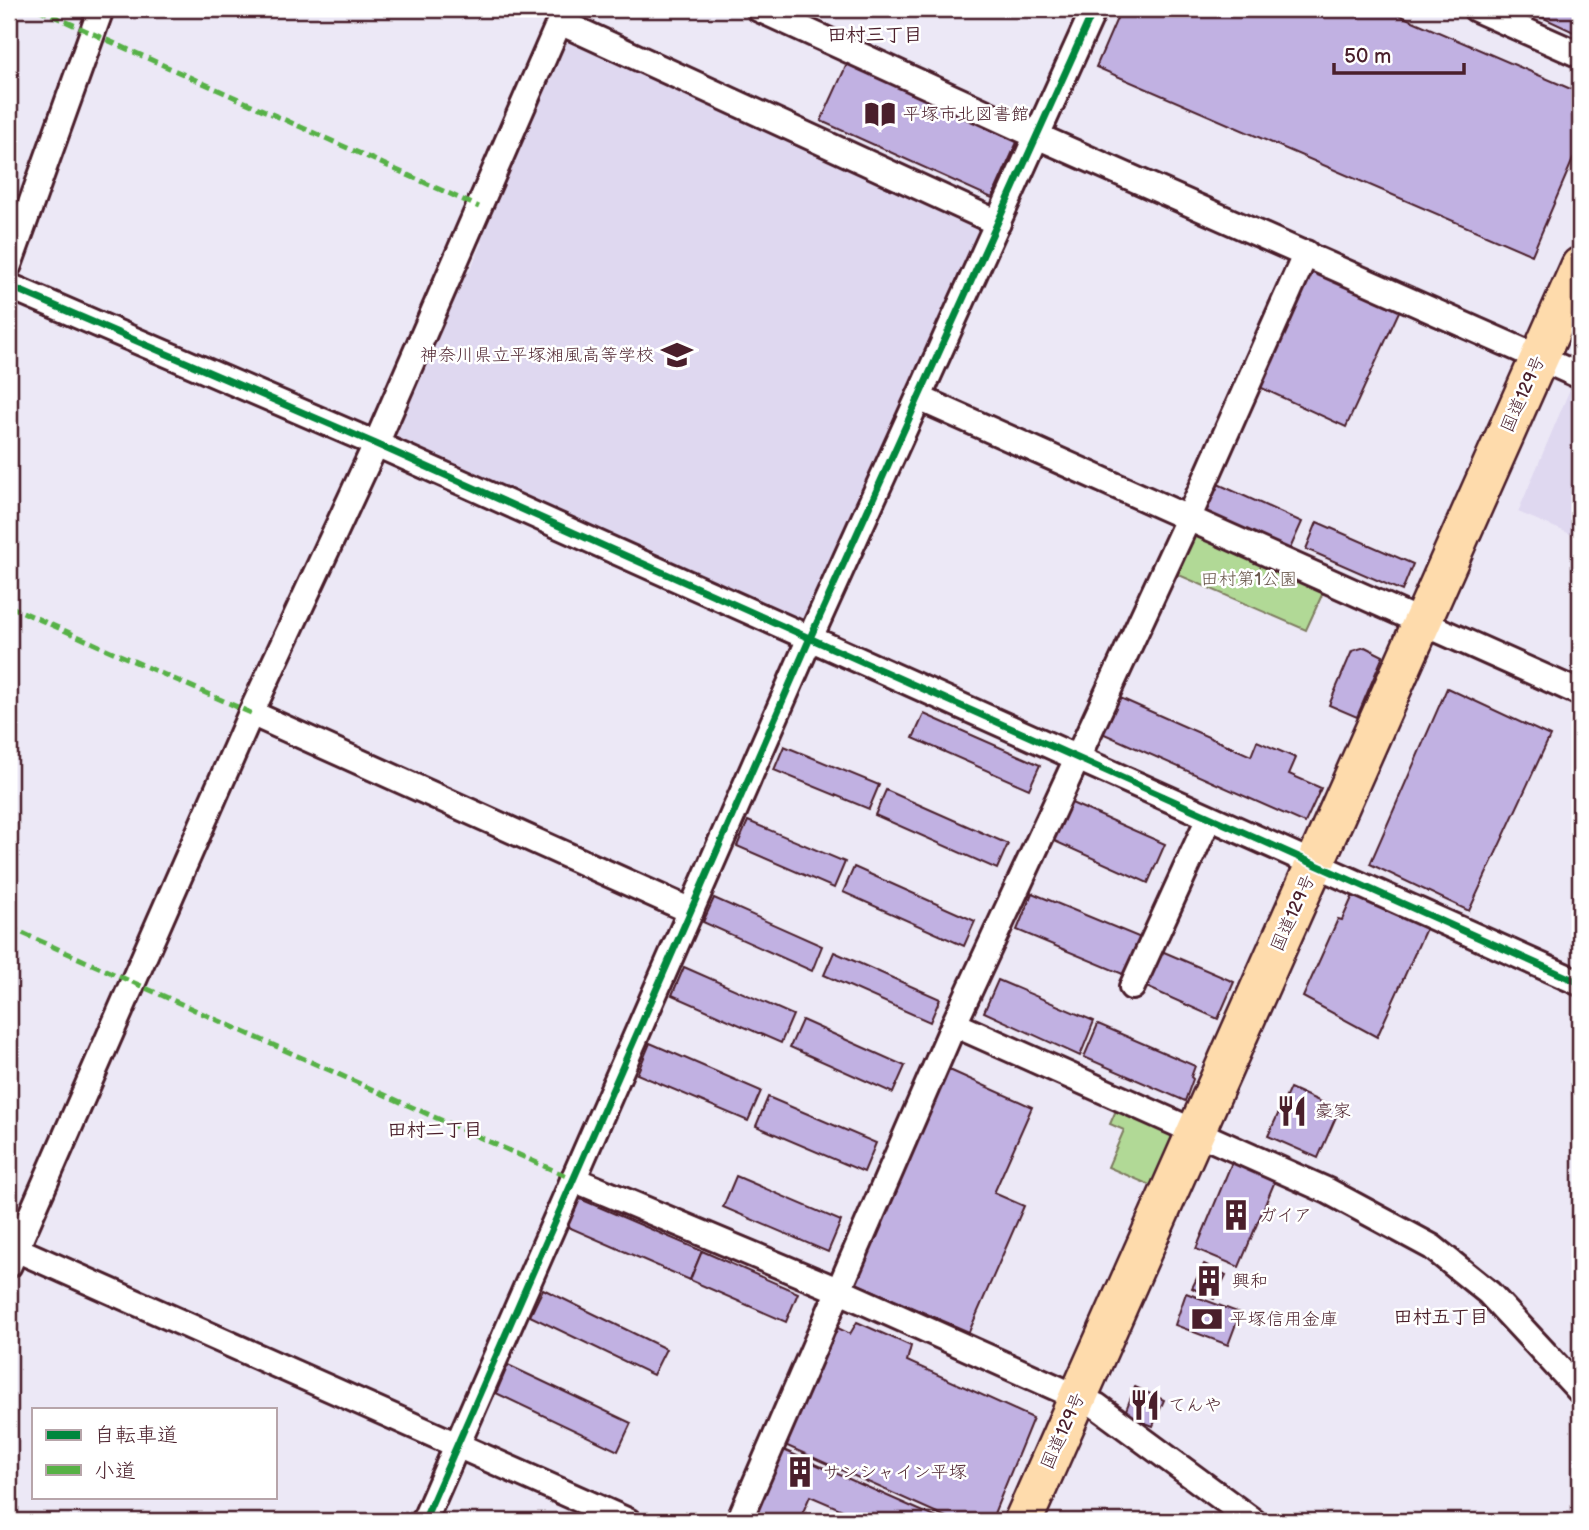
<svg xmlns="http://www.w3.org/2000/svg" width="1589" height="1530" font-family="'Balsamiq Sans','Klee One',sans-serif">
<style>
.built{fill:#dfd8f0}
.green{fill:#b1d996;stroke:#7e7c60;stroke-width:2}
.building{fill:#c1b1e2;stroke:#4a1f2b;stroke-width:2}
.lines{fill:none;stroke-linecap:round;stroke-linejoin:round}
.minor-casing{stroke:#4a1f2b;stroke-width:30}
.highway-casing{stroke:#4a1f2b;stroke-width:42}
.minor{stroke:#fff;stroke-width:24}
.highway{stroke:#fedbac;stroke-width:37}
.quiet{stroke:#57b146;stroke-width:5;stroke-dasharray:10 5;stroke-linecap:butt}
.cycleway-casing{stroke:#fff;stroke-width:11}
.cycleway{stroke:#00873e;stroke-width:7}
.labels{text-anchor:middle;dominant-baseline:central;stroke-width:5;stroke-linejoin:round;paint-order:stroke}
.poi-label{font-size:18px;fill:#4a1f2b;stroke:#fff;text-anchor:start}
.street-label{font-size:18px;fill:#4a1f2b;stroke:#fff}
.park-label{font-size:18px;fill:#69574b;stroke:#fff}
.neighbourhood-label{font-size:19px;font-weight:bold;fill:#4a1f2b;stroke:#fff}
</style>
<rect width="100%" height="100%" fill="#ece8f6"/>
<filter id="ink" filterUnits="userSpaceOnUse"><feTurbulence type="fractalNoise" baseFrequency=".0143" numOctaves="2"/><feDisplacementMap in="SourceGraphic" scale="14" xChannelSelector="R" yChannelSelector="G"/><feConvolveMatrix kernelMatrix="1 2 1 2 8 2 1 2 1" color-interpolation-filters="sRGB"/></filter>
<g filter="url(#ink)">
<g class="built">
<polygon points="571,42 984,225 809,620 802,622 393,440 391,437 465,271 469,272 482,244 479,239 565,43"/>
<polygon points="1573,382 1580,385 1580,538 1518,512"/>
</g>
<g class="green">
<polygon points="1190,532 1326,586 1306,630 1172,572"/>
<polygon points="1117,1108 1175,1133 1152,1186 1108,1167 1124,1130 1110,1124"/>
</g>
<g class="building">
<polygon points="1121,9 1385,9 1580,93 1580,143 1532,255 1096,67"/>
<polygon points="1536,9 1580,9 1580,35 1535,14"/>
<polygon points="847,64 1018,140 992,198 821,121"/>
<polygon points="1307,262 1402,305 1346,427 1251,383"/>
<polygon points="1209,480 1302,522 1289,551 1196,509"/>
<polygon points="1317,522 1413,564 1402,591 1306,549"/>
<polygon points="1365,647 1383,656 1357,717 1329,705 1352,651"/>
<polygon points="1447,688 1550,736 1469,911 1370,864"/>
<polygon points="1118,697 1251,756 1257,741 1296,758 1289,774 1321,788 1305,823 1102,733"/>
<polygon points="924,714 1040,765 1029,789 913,738"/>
<polygon points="784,746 879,785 869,809 774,770"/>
<polygon points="886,790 1008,844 997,869 875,815"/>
<polygon points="1067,801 1165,844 1148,883 1050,839"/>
<polygon points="748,821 845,862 834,888 737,846"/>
<polygon points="854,867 975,921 964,946 843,892"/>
<polygon points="1032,893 1141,938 1125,975 1017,930"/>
<polygon points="1354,893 1428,924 1377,1037 1303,997 1338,919 1342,920"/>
<polygon points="714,898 822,946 812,971 703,922"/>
<polygon points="1157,949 1234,982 1218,1019 1142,985"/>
<polygon points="834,952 940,999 930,1022 824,975"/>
<polygon points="684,967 793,1015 781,1043 672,995"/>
<polygon points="998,980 1094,1021 1080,1056 984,1012"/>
<polygon points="802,1020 905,1066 893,1093 790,1047"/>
<polygon points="1098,1024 1195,1066 1191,1077 1193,1079 1185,1101 1084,1057"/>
<polygon points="650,1043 761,1091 748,1121 637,1074"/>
<polygon points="943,1067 1032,1107 994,1193 1024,1206 969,1332 848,1280"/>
<polygon points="1290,1088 1339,1110 1318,1158 1268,1136"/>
<polygon points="768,1097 876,1143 864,1172 756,1126"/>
<polygon points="1232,1162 1275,1181 1239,1267 1196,1249"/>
<polygon points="736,1176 841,1221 828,1252 723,1207"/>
<polygon points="578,1198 702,1251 690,1280 566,1226"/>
<polygon points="702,1251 798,1293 786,1322 690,1280"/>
<polygon points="1204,1264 1226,1275 1214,1299 1192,1288"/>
<polygon points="543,1289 666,1349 653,1375 530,1316"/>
<polygon points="1186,1293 1240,1313 1228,1345 1175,1325"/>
<polygon points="857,1322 911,1346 907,1361 1033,1418 991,1521 955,1521 785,1445 836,1327 850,1334"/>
<polygon points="508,1365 631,1423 618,1451 496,1393"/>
<polygon points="1135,1387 1164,1400 1153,1426 1132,1418 1126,1410"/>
<polygon points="779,1448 944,1521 868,1521 810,1496 799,1521 746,1521"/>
<polygon points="1145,1515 1159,1521 1142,1521"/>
</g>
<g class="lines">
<defs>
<g id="minor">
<polyline points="759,9 1037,136 1580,376"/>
<polyline points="1476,9 1580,55"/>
<polyline points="560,22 998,223"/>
<polyline points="9,265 101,9"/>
<polyline points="9,286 376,444 1580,983"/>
<polyline points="919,398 1580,693"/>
<polyline points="251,713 691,911"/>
<polyline points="1132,987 1209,818"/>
<polyline points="954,1024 1328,1191 1432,1247 1489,1293 1580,1391"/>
<polyline points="573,1179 840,1291 1097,1406 1253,1521"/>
<polyline points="9,1246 628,1521"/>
<polyline points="9,1265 251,713 376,444 565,9"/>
<polyline points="424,1521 810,638 1094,9"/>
<polyline points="739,1521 954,1024 1188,519 1306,253"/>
</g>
<polyline id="highway" points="1023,1521 1580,266"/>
</defs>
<use href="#minor" class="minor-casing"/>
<use href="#highway" class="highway-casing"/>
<use href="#minor" class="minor"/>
<use href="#highway" class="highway"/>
<g class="quiet">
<polyline points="38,9 479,207"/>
<polyline points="9,606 251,713"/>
<polyline points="9,927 573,1179"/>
</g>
<defs>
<g id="cycleway">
<polyline points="9,286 376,444 1580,983"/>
<polyline points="424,1521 810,638 1094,9"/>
</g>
</defs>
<use href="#cycleway" class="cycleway-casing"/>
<use href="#cycleway" class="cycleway"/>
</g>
</g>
<defs>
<symbol id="library-bare" viewBox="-9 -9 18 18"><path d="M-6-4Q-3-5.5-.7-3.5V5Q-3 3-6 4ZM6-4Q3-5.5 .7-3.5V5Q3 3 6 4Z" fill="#4a1f2b" stroke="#fff" stroke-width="2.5" paint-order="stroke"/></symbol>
<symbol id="school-bare" viewBox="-9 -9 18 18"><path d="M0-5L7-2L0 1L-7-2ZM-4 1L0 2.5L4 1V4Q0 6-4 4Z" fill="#4a1f2b" stroke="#fff" stroke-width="2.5" paint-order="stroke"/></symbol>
<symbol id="restaurant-bare" viewBox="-9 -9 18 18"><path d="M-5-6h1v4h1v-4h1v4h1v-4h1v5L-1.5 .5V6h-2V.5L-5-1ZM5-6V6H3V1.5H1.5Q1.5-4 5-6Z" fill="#4a1f2b" stroke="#fff" stroke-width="2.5" paint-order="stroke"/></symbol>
<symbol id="building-bare" viewBox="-9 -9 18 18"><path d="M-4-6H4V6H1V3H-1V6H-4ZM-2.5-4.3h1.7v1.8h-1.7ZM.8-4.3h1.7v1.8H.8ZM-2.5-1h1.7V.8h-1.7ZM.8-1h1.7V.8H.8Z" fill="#4a1f2b" stroke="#fff" stroke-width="2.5" paint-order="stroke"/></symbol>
<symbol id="bank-bare" viewBox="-9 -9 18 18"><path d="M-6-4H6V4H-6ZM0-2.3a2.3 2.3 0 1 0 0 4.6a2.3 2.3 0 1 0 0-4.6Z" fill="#4a1f2b" stroke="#fff" stroke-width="2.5" paint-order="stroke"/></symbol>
</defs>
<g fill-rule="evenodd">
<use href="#library-bare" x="858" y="92" width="44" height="44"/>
<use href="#school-bare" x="655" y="333" width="44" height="44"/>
<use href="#restaurant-bare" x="1270" y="1089" width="44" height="44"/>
<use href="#building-bare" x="1214" y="1193" width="44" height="44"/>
<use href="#building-bare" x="1187" y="1259" width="44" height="44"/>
<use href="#bank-bare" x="1185" y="1297" width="44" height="44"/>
<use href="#restaurant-bare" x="1123" y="1383" width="44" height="44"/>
<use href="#building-bare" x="778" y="1450" width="44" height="44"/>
</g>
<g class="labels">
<g class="poi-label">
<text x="903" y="114">平塚市北図書館</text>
<text x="654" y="355" text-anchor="end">神奈川県立平塚湘風高等学校</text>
<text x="1315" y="1111">豪家</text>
<text x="1259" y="1215">ガイア</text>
<text x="1232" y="1281">興和</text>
<text x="1230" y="1319">平塚信用金庫</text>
<text x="1168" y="1405">てんや</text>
<text x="823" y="1472">サンシャイン平塚</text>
</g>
<g class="street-label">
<text transform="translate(1523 394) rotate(-66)">国道129号</text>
<text transform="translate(1293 913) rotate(-66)">国道129号</text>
<text transform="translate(1063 1431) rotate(-66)">国道129号</text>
</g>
<g class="park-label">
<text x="1249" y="579">田村第1公園</text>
</g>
<g class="neighbourhood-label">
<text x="875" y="35">田村三丁目</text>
<text x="435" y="1130">田村二丁目</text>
<text x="1441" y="1317">田村五丁目</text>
</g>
</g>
<rect width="1589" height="1530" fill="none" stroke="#fff" stroke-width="35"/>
<rect x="18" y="18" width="1554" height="1495" fill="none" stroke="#4a1f2b" stroke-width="2.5" filter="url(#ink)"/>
<rect x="32" y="1408" width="245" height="91" fill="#ffffff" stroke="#b7a5aa" stroke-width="2"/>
<rect x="46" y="1430" width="35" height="10" fill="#00873e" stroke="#b7a5aa" stroke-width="2"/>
<text x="94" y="1442" font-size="21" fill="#4a1f2b">自転車道</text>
<rect x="46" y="1465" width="35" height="10" fill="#57b146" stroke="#b7a5aa" stroke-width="2"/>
<text x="94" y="1478" font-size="21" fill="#4a1f2b">小道</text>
<path d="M1334 63v10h130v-10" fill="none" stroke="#4a1f2b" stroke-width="3.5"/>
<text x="1344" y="63" font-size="21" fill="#4a1f2b" stroke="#ffffff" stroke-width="5" paint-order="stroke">50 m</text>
</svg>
